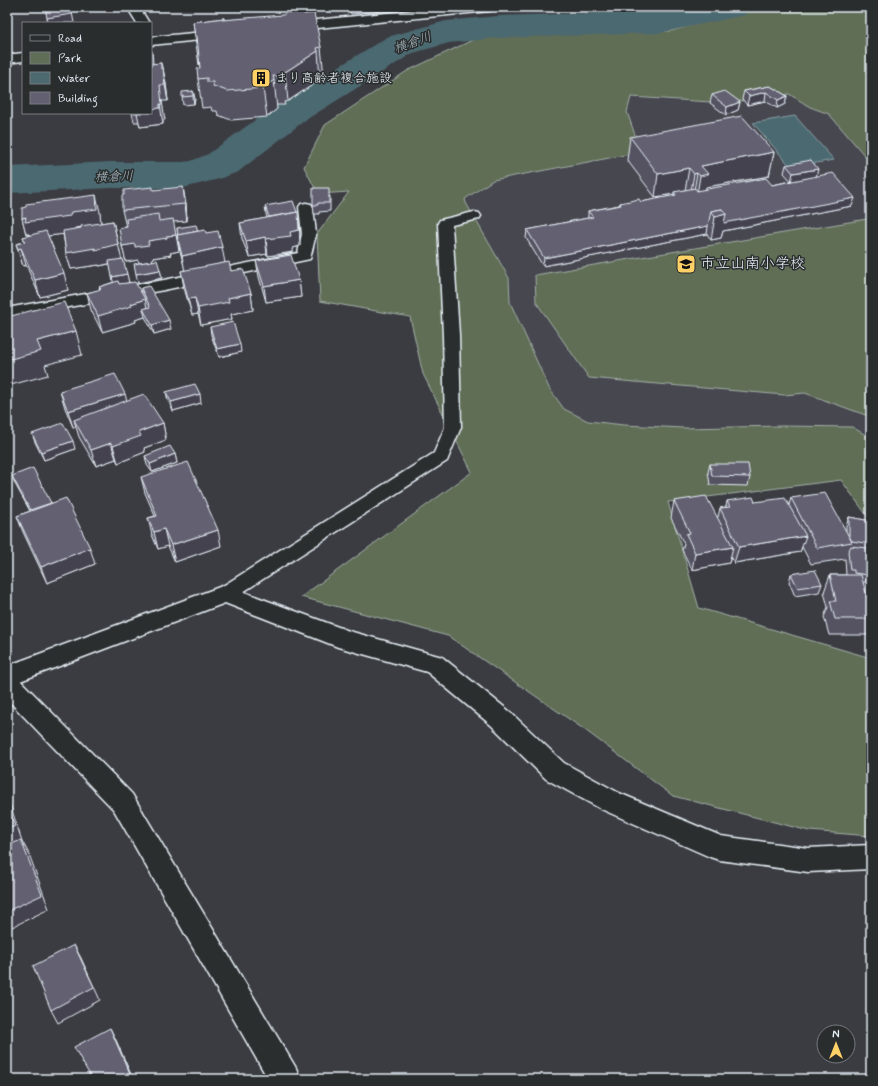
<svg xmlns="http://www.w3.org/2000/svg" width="878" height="1086" font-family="Mynerve,'Klee One',sans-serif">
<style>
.built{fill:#474750}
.green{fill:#606e57;stroke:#a4b0a8}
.water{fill:#4c6970;stroke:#8a9fa6}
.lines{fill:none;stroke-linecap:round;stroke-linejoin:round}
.river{fill:#4c6970;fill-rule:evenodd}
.service-casing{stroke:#e8f1f8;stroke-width:3}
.minor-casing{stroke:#e8f1f8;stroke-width:3}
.tertiary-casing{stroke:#e8f1f8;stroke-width:3}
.service{fill:#2a2d2e;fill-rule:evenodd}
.minor{fill:#2a2d2e;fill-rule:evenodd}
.tertiary{fill:#2a2d2e;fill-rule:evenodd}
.wall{fill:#555362;stroke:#e8f1f8}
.shaded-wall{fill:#454350;stroke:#e8f1f8}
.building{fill:#636072;stroke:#e8f1f8}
.labels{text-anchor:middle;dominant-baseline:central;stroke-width:3;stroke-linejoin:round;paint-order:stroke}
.far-water-label{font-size:13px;font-style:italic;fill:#aabbc2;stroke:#2a2d2e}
.far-poi-label{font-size:13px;fill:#e8f1f8;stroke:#2a2d2e;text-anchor:start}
.poi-label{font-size:15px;fill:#e8f1f8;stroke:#2a2d2e;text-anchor:start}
</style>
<rect width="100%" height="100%" fill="#3b3c42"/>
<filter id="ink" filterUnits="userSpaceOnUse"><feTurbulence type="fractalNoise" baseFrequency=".025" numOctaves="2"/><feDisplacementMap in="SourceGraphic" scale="8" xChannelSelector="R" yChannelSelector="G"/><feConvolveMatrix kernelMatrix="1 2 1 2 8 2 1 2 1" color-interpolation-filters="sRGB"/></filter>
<g filter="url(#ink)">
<polygon class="built" points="789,94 810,107 829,114 871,163 871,438 852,427 783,426 683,428 624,425 588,421 564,409 549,388 510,302 509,277 466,203 465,199 492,180 619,156 636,139 627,112 630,97 727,103"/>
<g class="green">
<polygon points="757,7 871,7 871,163 829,114 810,107 789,94 727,103 631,97 627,112 641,152 493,180 465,199 466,203 509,278 510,302 549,388 564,409 588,421 624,425 683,428 783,426 852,427 871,438 871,521 841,480 668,502 699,608 871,658 871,836 809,831 673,796 585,730 448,636 301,597 472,472 423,374 410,317 320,301 317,234 349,192 318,194 304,167 325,125 407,71 481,36 671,31"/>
<polygon points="867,219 871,224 871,417 805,393 784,395 589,378 536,302 535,275"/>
</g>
<polygon class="water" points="795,116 834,160 791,167 753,123"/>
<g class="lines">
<polygon class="river" points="679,7 750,7 745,15 659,33 498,38 449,43 413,53 304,121 238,172 219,179 183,188 111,188 7,193 7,167 111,162 183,162 191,161 208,154 276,105 387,37 446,21 498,16 659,11"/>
<defs>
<g id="service">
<polygon points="131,7 143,7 141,10 149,23 137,23 129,10"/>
<polygon points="306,203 311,204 313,207 316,234 310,259 164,290 7,318 7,308 164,280 298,253 302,234 299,207 301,204"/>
<polygon points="474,212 479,213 481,216 479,219 452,225 459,335 461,427 447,461 232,599 225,601 218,599 216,594 218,589 434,453 445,427 443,335 438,223 440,220"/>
</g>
<g id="minor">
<polygon points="446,7 496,7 494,10 489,11 287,31 282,30 280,27 282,24 287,23"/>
<polygon points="225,30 230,31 232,34 230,37 151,45 151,37"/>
<polygon points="23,53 23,61 7,63 7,55"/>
<polygon points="225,585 349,631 442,657 509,711 564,763 619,793 721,836 808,848 871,845 871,869 808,872 719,860 710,857 601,809 546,779 491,725 427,672 338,647 225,603 7,686 7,666"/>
</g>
<polygon id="tertiary" points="7,673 16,676 132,794 296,1068 300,1079 268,1079 114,810 7,699"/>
</defs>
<use href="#service" class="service-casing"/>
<use href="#minor" class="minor-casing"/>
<use href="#tertiary" class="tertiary-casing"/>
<use href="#service" class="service"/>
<use href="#minor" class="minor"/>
<use href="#tertiary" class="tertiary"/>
</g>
<g class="wall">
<polygon points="348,7 423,7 351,14"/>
<polygon points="304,14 321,47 324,76 320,76 320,80 288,101 284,102 285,105 276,105 277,109 267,117 231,120 218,115 217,111 212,111 211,107 202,108 198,79 200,68 200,65 199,65 193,22 224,18 225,20"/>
<polygon points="161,63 166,84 168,101 162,101 165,120 163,120 163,124 140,127 139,122 134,122 132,113 151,113 154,64"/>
<polygon points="770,86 787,96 785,104 777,108 765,101 747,105 742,99 744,91"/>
<polygon points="193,91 195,99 194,104 183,105 182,97"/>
<polygon points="712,95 740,102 738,110 726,115 710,103"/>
<polygon points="630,137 774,152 769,176 706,187 705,190 772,185 791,181 784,173 786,165 816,176 852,206 723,231 721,238 711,240 707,234 543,266 526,238 527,230 588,218 588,211 619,205 620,203 641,202 673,196 674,194 655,197 627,160"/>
<polygon points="154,190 186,204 187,221 173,222 179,251 170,253 171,255 152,258 153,261 160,270 162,278 138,283 139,263 138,260 126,262 122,246 126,227 122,210"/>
<polygon points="330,196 330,211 319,212 319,214 314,214 313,205"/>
<polygon points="265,206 298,216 300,226 299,226 300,246 293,248 293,252 268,256 267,254 249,257 242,239 240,223 267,218 266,214"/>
<polygon points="100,212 101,223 113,221 121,259 129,282 141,292 141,288 171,329 154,334 145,317 135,320 136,322 102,332 91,310 87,293 100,290 99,287 114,282 110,264 99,266 99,265 71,269 66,253 63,234 48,236 68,290 40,297 26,265 23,266 16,244 25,242 23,237 29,235 29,234 26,234 22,218"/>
<polygon points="177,228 206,233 225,263 251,293 253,310 231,314 232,319 201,325 198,314 192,315 184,288 181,271 185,270 180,251 177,235 178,235"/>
<polygon points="256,261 299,280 301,297 266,302 259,277"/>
<polygon points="210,327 241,352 219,357 211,335"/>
<polygon points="60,391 127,401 163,423 166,440 144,448 145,452 118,463 116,459 96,466 79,437 76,427 73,427 65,408"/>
<polygon points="166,392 201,403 173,411 168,401"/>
<polygon points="32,434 75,449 44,460 35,442"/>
<polygon points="175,454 177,463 152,472 147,465 145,456"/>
<polygon points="710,464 750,477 748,486 710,485 708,472"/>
<polygon points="12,476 52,503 95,564 47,583 23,532 17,516 30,511 15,484"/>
<polygon points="141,477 221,546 175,562 168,546 158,549 152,535 148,518 155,516 145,493"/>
<polygon points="791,498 846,531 846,526 849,517 871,521 871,553 868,553 870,571 867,580 866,580 864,583 863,583 871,610 871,625 867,635 829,635 824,617 828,607 824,592 830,575 846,575 845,559 811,564 802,547 800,552 734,563 731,556 729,563 692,570 682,550 684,544 671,518 674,501 718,517 720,508 726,507 727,501 789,505"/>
<polygon points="791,574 822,584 819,592 795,596 789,582"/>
</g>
<g class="shaded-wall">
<polygon points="70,7 72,7 71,7 74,23 48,23 47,18"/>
<polygon points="318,51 320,80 288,101 285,72"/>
<polygon points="163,68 166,84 168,101 165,85"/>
<polygon points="274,80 277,109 267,117 263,88"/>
<polygon points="193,91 195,99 194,104 193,96"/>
<polygon points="766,92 765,101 747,105 749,96"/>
<polygon points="787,96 785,104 777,108 778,100"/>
<polygon points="740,102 738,110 726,115 727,107"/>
<polygon points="160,104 163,124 140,127 137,113 151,113 151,109"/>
<polygon points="774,152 769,176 706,187 704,198 696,200 700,176 701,166"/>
<polygon points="689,168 685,191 674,192 674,194 655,197 658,174"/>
<polygon points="818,169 816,177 791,182 793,173"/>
<polygon points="697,173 693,196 690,197 694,174"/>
<polygon points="183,187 186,204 187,221"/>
<polygon points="96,195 100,212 101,225 75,228 75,233 30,238 29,234 26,234 22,218 71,212"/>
<polygon points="855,198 852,206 723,231 721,238 711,240 715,217 726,214"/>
<polygon points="299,217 300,246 293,248 293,252 268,256 266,239 272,231"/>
<polygon points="113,221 122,261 99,266 99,265 71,269 66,253"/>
<polygon points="708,226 707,234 543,266 544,258"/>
<polygon points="176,235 179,251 170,253 171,255 152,258 153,261 139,263 138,260 126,262 122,246 148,241 167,236"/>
<polygon points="265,237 267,254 249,257 246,241"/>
<polygon points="222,247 225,263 185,272 182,256"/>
<polygon points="21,248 26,265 23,266 18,249"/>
<polygon points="160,270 162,278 138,283 136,274"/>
<polygon points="64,273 68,290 40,297 35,280"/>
<polygon points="127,274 129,283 114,285 112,277"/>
<polygon points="299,280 301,297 266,302 264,286"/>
<polygon points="251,293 253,310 231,314 232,319 201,325 198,308 228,298"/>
<polygon points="195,298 198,314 192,315 188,299"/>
<polygon points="145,299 149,316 143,309 145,317 135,320 136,322 102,332 98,316 131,304"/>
<polygon points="169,320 171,329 154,334 152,325"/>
<polygon points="76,331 82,355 45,365 48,375 7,386 7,360 37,341"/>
<polygon points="240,344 241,352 219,357 217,349"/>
<polygon points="125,394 129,410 74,420 76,427 73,427 68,411"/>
<polygon points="200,394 201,403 173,411 171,402"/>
<polygon points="163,423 166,440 144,448 145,452 118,463 113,446 139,432"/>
<polygon points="73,441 75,449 44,460 41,452"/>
<polygon points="111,443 116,459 96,466 91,450"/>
<polygon points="175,454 177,463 152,472 150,464"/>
<polygon points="164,529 168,546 158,549 154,532"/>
<polygon points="218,530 221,546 175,562 171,545"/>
<polygon points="806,536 800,552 734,563 739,547"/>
<polygon points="733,547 729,563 692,570 695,553"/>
<polygon points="90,548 95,564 47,583 41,567"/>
<polygon points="7,795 22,841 29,854 49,909 8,929 7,928"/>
<polygon points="74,945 81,958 100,1000 58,1023 51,1010"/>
<polygon points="110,1028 116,1040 133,1079 132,1079"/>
</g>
<g class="building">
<polygon points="45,7 71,7 72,14 47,18"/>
<polygon points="303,11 304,14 314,13 321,47 317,48 318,51 285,72 281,73 282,76 273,76 274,80 263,88 227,91 213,86 213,82 207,82 207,78 198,79 197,69 200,68 197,36 195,36 193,22 224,18 222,20 283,15 287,12"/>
<polygon points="151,51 152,51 153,63 151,64"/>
<polygon points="161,63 161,69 163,68 165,85 160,85 162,104 160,104 160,108 151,109 151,64"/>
<polygon points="770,86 787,96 778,100 766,92 749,96 744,91"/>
<polygon points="193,91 193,96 182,97 182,92"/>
<polygon points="725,91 740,102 727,107 712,95"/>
<polygon points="742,116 774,152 701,166 708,174 700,176 697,173 694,174 689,168 658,174 630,137"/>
<polygon points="811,160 818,169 793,173 786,165"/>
<polygon points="833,173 855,198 724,223 726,214 722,209 711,211 708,226 544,258 527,230 593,217 588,211 621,205 620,203 639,199 641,202 676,195 674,192 695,188 697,191 766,178 772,185"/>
<polygon points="153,187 153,190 183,187 185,204 122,210 122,195 124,195 124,190"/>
<polygon points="313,188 329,188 329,203 318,203 318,205 313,205"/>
<polygon points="96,195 97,209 71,212 70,216 25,222 26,217 22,218 22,208 26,207 26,204"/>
<polygon points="293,201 297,212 269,217 265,206"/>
<polygon points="722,209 726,214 715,217 711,211"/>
<polygon points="298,212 299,230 290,232 291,236 266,239 265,237 246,241 240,223"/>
<polygon points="158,214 159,221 173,219 176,235 167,236 167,238 148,241 149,245 135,247 135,244 122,246 119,228 127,226 126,219"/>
<polygon points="113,221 118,244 95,250 95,248 66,253 63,231 81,228 81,226"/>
<polygon points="196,225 198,231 178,235 177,228"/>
<polygon points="205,230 206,233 218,231 222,247 182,256 177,235"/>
<polygon points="46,231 64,273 35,280 21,248 18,249 16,244 25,242 23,237"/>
<polygon points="291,255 299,280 264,286 256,261"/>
<polygon points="123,259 127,274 112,277 109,261"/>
<polygon points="157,260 160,270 136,274 134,264"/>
<polygon points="229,262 231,271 243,269 251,293 228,298 229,302 198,308 195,298 188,299 181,271"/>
<polygon points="118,281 119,284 135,282 145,299 131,304 132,306 98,316 87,293 101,289 99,287"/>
<polygon points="149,286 169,320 152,325 143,309 150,307 141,288"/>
<polygon points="64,302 76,331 37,341 41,351 7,360 7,317"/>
<polygon points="7,313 9,313 10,316 7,317"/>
<polygon points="233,322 240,344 217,349 210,327"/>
<polygon points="115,374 125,394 68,411 60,391"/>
<polygon points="195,384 200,394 171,402 166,392"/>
<polygon points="144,394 163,423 139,432 141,436 113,446 111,443 91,450 74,420"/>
<polygon points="63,423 73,441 41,452 32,434"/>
<polygon points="170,446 175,454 150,464 145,456"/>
<polygon points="188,462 218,530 171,545 164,529 154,532 148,518 157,516 141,477"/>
<polygon points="710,464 748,464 750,477 712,476"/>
<polygon points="33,468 51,503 30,510 12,476"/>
<polygon points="825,493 852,542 817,548 791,498"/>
<polygon points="706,496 733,547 695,553 686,534 690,533 674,501"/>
<polygon points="753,497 755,502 785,498 806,536 739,547 720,508 730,507 727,501"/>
<polygon points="66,498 90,548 41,567 17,516"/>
<polygon points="849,517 871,521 871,544 852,541 849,536"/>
<polygon points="851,546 867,548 870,571 867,571 868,575 854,573 854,570 850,570 848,551 849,550"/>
<polygon points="815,570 822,584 798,588 791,574"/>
<polygon points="830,575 861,575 871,610 871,619 835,619 830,601 836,601"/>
<polygon points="7,803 15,826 7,830"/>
<polygon points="21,840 42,895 7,911 7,846"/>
<polygon points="74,945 94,987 51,1010 33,966"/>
<polygon points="110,1028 132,1079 92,1079 74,1047"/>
</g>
</g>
<defs>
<symbol id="building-square" viewBox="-11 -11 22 22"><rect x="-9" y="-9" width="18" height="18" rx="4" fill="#ffd166" stroke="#2a2d2e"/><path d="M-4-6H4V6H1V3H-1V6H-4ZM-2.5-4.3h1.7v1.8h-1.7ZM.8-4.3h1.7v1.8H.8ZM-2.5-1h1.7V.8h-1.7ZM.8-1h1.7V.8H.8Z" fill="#111"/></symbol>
<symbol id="school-square" viewBox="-11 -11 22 22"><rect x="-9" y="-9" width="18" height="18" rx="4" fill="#ffd166" stroke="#2a2d2e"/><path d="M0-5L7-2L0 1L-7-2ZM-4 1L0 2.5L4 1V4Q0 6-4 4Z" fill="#111"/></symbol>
</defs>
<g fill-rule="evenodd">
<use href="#building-square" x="250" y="67" width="22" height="22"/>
<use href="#school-square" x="675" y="253" width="22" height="22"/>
</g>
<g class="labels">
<g class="far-water-label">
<text transform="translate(413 43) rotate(-20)">横倉川</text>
<text transform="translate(114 177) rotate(-2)">横倉川</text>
</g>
<g class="far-poi-label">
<text x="275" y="78">まり高齢者複合施設</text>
</g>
<g class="poi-label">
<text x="700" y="264">市立山南小学校</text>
</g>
</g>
<rect width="878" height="1086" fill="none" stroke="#2a2d2e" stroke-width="24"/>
<rect x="12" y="12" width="854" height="1062" fill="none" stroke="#e8f1f8" stroke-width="1.5" filter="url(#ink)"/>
<rect x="22" y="22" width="130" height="92" fill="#2a2d2e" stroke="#767b7f"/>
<rect x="30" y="35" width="20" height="6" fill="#2a2d2e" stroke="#767b7f"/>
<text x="58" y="42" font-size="12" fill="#e8f1f8">Road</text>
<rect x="30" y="52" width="20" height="12" fill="#606e57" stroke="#767b7f"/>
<text x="58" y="62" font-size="12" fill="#e8f1f8">Park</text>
<rect x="30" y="72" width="20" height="12" fill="#4c6970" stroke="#767b7f"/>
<text x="58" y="82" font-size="12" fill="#e8f1f8">Water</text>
<rect x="30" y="92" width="20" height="12" fill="#636072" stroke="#767b7f"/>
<text x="58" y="102" font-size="12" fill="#e8f1f8">Building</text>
<g transform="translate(836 1044)"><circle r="19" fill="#2a2d2e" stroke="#767b7f"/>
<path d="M0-3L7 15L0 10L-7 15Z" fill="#ffd166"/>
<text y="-6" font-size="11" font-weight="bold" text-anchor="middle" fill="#e8f1f8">N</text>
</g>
</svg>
